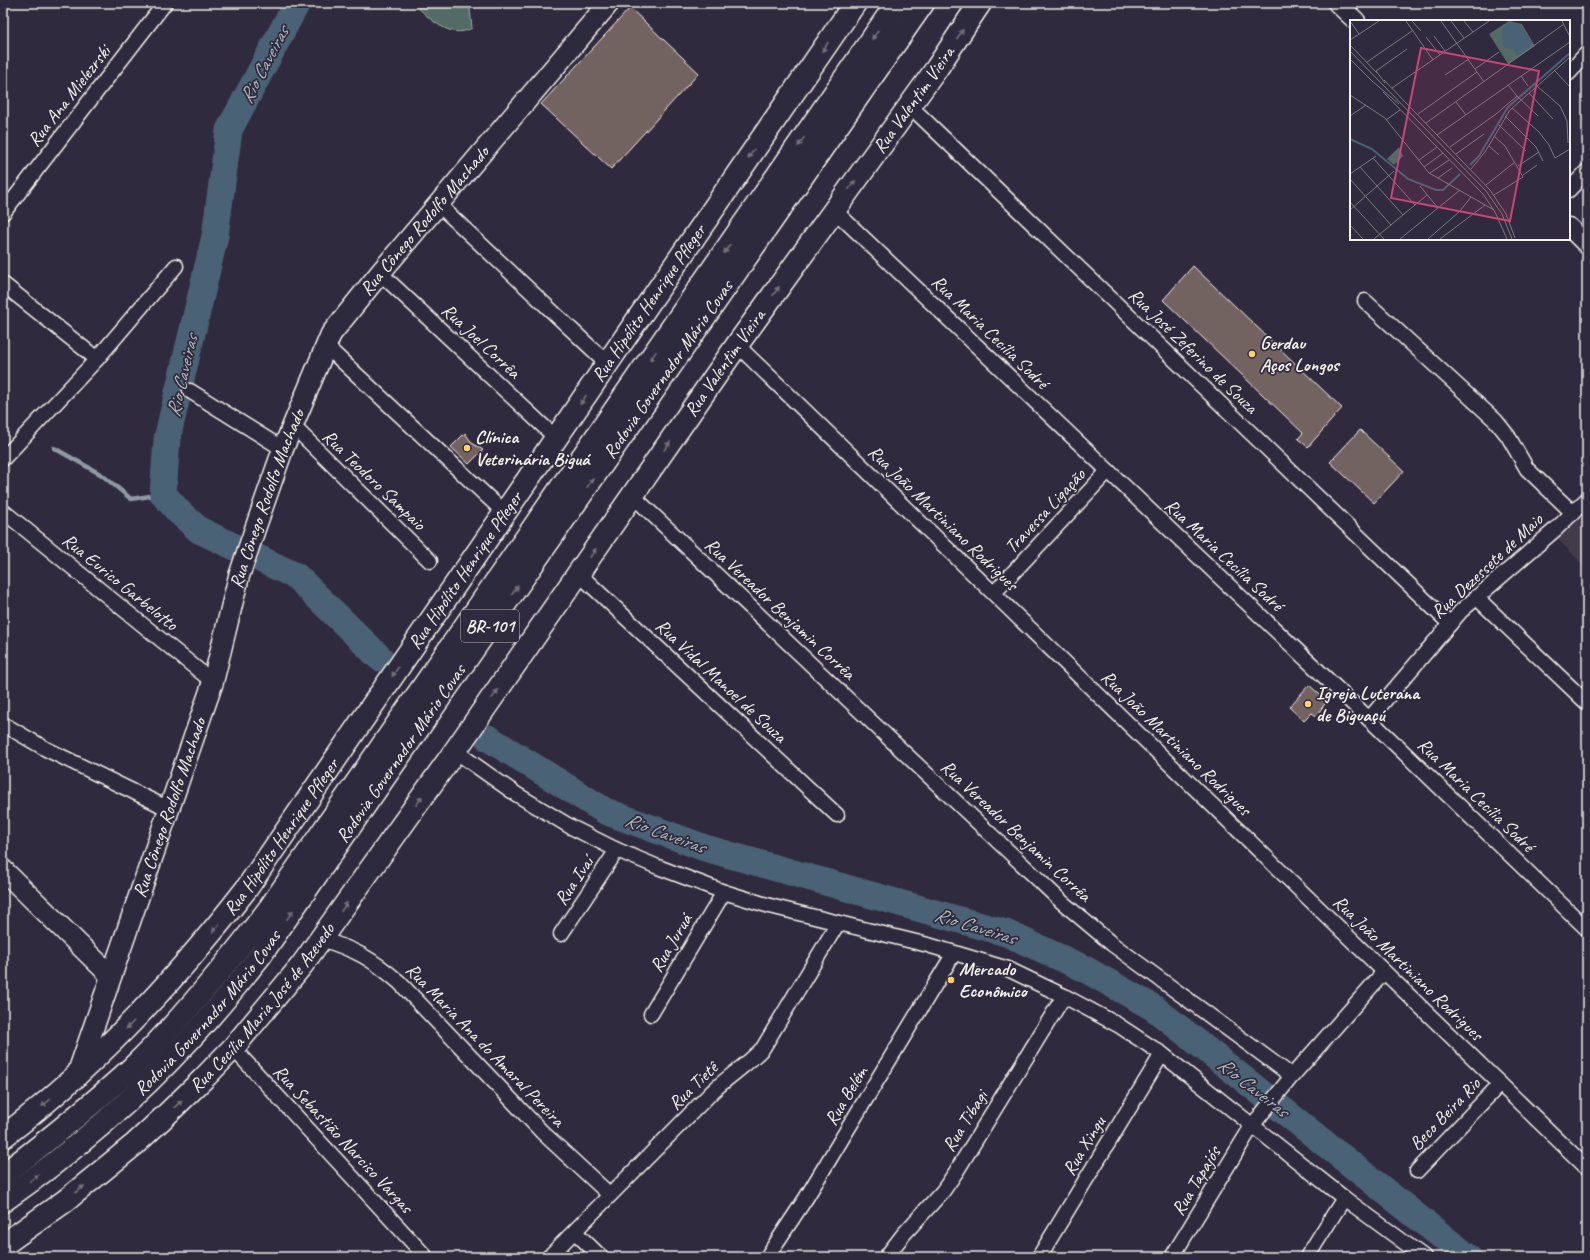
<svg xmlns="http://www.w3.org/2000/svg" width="1590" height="1260" font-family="Caveat,sans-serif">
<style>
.built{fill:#433b48}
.green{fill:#536a65;stroke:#a4aea6}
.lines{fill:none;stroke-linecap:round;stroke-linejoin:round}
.stream{stroke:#8e9ba3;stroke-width:4.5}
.river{stroke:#4a6275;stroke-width:27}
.building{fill:#736460;stroke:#f4f1e8}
.minor-casing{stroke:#f4f1e8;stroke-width:17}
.tertiary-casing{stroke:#f4f1e8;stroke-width:21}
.secondary-casing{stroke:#f4f1e8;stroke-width:23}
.primary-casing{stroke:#f4f1e8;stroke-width:25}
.motorway-casing{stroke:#f4f1e8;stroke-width:25}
.minor{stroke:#2f2a3d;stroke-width:14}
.tertiary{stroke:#2f2a3d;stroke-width:18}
.secondary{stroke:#2f2a3d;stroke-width:20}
.primary{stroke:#2f2a3d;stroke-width:22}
.motorway{stroke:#2f2a3d;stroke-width:22}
.oneway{fill:#747079}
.poi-dot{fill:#ffd166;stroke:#2f2a3d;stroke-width:1.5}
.labels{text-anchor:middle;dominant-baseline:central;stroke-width:3.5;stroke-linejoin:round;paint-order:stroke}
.shield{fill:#2f2a3d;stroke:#b9b5b5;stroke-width:1}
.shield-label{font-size:18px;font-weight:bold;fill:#f4f1e8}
.street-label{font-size:19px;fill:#f4f1e8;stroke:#2f2a3d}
.poi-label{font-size:19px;font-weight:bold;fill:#f4f1e8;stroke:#2f2a3d;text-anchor:start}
.water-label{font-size:20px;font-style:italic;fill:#b0b8ba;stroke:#2f2a3d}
.inset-river{fill:none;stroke:#4a6275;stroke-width:2}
.inset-road{fill:none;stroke:#7e7a81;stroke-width:1}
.view{fill:#cc4377;fill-opacity:0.15;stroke:#cc4377;stroke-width:2}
.inset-edge{fill:none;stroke:#f4f1e8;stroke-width:2}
</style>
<rect width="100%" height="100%" fill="#2f2a3d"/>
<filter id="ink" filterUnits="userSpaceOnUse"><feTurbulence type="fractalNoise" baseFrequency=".025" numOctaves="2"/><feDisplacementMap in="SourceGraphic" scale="8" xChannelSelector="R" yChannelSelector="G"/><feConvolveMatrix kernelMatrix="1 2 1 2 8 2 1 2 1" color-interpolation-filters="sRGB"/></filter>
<g filter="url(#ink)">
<polygon class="built" points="1575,514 1587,527 1587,569 1554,535"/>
<path class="green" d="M413 3H474L470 9 472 28C450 41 428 17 413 3Z"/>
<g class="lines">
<polyline class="stream" points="54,448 102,475 131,499 163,494"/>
<g class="river">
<polyline points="297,3 229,130 215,236 167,439 163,494 179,512 199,530 296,576 380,658"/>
<polyline points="488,738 605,811 705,848 1006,933 1083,968 1154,1008 1468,1257"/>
</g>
</g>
<g class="building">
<polygon points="630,8 699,73 611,169 541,104"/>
<polygon points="1193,266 1342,408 1308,447 1298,439 1303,433 1163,300"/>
<polygon points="1360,430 1404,471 1374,503 1330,462"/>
<polygon points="465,433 472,443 483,450 469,464 451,447"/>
<polygon points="1309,685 1327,701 1316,716 1312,713 1304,721 1289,707"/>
</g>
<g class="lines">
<defs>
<g id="minor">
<polyline points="1569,73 1587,53"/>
<polyline points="910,106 1450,624"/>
<polyline points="1569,190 1587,171"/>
<polyline points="438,204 607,363"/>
<polyline points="834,210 1369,719 1587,929"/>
<polyline points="3,213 165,3"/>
<polyline points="380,273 556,438"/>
<polyline points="3,284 97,359"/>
<polyline points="1365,301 1496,421 1508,436 1527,469 1573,513"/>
<polyline points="737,345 1587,1168"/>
<polyline points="326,346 505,513"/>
<polyline points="190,391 283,449"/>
<polyline points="293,426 430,561"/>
<polyline points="3,459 97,359 176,266"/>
<polyline points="633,496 1062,902 1112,944 1292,1076 1384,972"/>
<polyline points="3,511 213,682"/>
<polyline points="579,574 837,815"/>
<polyline points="994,593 1108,471"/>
<polyline points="1476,597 1587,703"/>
<polyline points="1369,719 1461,611 1557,528 1587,499"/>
<polyline points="3,724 46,749 169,809"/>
<polyline points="455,751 516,794 571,827 617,850 658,867 724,892 770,906 928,945 1008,969 1064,996 1118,1025 1162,1054 1344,1198 1424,1257"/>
<polyline points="561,934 617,850"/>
<path d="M321 939C356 950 371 958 399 982L542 1132 610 1195"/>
<polyline points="651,1014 724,892"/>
<polyline points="233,1048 426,1257"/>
<polyline points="1417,1171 1500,1084"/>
<polyline points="575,1232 601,1257"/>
<path d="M549 1257 713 1091C729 1076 748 1064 763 1048L838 923"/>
<polyline points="767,1257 806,1198 954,953"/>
<polyline points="886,1257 903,1235 943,1191 956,1172 1064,996"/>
<polyline points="1039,1257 1162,1054"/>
<polyline points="1172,1257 1252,1126 1292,1076"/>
<polyline points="1307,1257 1344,1198"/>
</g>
<g id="tertiary">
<polyline points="1337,3 1356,21"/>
<polyline points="1569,227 1587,245"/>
</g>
<g id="secondary">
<polyline points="3,870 111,976"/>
<path id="s1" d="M76 1078 213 682 239 576 255 529 283 449 331 334 380 273 609 3"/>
</g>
<g id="primary">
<path id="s2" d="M3 1137C96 1066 175 981 247 888L855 3"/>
<path id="s3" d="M3 1245 65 1201 135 1144 164 1117 205 1077 233 1048 302 965 455 751 737 345 937 68 980 3"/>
</g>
<g id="motorway">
<path d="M3 1175C47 1141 91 1106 132 1068 182 1020 227 964 269 909L897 3"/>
<path id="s4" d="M3 1201C70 1154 134 1100 189 1040 214 1013 237 985 260 956L923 3"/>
</g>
</defs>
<use href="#minor" class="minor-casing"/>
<use href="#tertiary" class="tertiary-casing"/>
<use href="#secondary" class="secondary-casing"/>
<use href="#primary" class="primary-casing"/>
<use href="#motorway" class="motorway-casing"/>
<use href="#minor" class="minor"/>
<use href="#tertiary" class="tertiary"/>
<use href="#secondary" class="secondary"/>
<use href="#primary" class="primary"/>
<use href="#motorway" class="motorway"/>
</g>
<defs><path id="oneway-solid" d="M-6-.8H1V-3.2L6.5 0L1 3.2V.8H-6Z"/></defs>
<g class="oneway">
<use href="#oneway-solid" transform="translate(960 34) rotate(-56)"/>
<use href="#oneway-solid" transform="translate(875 35) rotate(125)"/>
<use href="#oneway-solid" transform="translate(825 47) rotate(124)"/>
<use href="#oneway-solid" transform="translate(801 142) rotate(125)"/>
<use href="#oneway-solid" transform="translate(751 154) rotate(124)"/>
<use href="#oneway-solid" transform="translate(852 185) rotate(-54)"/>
<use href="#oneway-solid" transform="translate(727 249) rotate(125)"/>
<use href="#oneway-solid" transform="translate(776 291) rotate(-54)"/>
<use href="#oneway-solid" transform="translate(653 356) rotate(125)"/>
<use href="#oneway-solid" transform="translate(583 400) rotate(124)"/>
<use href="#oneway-solid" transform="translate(667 446) rotate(-55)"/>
<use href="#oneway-solid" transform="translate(590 483) rotate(-55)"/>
<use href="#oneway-solid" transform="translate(593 553) rotate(-55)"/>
<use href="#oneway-solid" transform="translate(515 590) rotate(-55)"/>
<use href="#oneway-solid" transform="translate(395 672) rotate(124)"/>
<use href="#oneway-solid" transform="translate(495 694) rotate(-55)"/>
<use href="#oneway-solid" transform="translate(419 801) rotate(-55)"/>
<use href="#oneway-solid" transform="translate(344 907) rotate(-55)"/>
<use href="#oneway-solid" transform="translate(290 915) rotate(-55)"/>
<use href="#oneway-solid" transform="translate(216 928) rotate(129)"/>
<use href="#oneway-solid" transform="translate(130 1025) rotate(134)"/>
<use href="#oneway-solid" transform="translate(46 1103) rotate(141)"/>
<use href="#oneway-solid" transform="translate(178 1104) rotate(-43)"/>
<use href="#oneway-solid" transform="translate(34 1178) rotate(-38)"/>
<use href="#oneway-solid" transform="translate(80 1189) rotate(-39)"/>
</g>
</g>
<g class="poi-dot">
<circle cx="1252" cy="354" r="4"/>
<circle cx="467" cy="448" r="4"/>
<circle cx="1308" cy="704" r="4"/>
<circle cx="951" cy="980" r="4"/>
</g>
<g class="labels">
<rect class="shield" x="461" y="610" width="58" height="32" rx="3"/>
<g class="shield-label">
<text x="490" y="626">BR-101</text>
</g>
<g class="street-label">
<text transform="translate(69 96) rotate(-52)">Rua Ana Mielezrski</text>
<text stroke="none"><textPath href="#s3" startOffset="1471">Rua Valentim Vieira</textPath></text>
<text stroke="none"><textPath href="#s1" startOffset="934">Rua Cônego Rodolfo Machado</textPath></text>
<text stroke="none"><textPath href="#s2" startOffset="1059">Rua Hipólito Henrique Pfleger</textPath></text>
<text transform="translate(990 332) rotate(44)">Rua Maria Cecília Sodré</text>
<text transform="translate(481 341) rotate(43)">Rua Joel Corrêa</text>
<text transform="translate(1193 351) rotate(44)">Rua José Zeferino de Souza</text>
<text stroke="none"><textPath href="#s3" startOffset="1147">Rua Valentim Vieira</textPath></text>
<text stroke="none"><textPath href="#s4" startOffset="1071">Rodovia Governador Mário Covas</textPath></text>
<text transform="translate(374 480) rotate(44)">Rua Teodoro Sampaio</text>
<text stroke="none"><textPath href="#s1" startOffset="610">Rua Cônego Rodolfo Machado</textPath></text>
<text transform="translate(1045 511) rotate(-47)">Travessa Ligação</text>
<text transform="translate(943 518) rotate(44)">Rua João Martiniano Rodrigues</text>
<text transform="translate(1224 555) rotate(43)">Rua Maria Cecília Sodré</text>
<text transform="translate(1487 566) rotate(-43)">Rua Dezessete de Maio</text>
<text stroke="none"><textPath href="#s2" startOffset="735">Rua Hipólito Henrique Pfleger</textPath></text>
<text transform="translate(120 582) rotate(39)">Rua Eurico Garbelotto</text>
<text transform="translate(780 609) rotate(43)">Rua Vereador Benjamin Corrêa</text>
<text transform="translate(721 681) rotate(43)">Rua Vidal Manoel de Souza</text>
<text transform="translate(1176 743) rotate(44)">Rua João Martiniano Rodrigues</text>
<text stroke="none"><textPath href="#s4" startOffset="603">Rodovia Governador Mário Covas</textPath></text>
<text transform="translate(1476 795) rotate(44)">Rua Maria Cecília Sodré</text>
<text stroke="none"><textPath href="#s1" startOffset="286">Rua Cônego Rodolfo Machado</textPath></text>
<text transform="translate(1016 831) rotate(43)">Rua Vereador Benjamin Corrêa</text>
<text stroke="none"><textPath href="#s2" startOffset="411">Rua Hipólito Henrique Pfleger</textPath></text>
<text transform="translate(574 881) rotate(-56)">Rua Ivaí</text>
<text transform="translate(671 943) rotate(-59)">Rua Juruá</text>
<text transform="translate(1408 968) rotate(44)">Rua João Martiniano Rodrigues</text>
<text stroke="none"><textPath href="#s3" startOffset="353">Rua Cecília Maria José de Azevedo</textPath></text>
<text stroke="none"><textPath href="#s4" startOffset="279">Rodovia Governador Mário Covas</textPath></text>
<text transform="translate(485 1045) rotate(46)">Rua Maria Ana do Amaral Pereira</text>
<text transform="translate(693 1086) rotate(-44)">Rua Tietê</text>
<text transform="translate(846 1096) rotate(-59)">Rua Belém</text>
<text transform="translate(1445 1114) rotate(-46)">Beco Beira Rio</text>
<text transform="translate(965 1121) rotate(-58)">Rua Tibagi</text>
<text transform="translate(343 1139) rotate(47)">Rua Sebastião Narciso Vargas</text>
<text transform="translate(1084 1146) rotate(-59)">Rua Xingu</text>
<text transform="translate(1196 1181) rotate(-59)">Rua Tapajós</text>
</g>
<g class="poi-label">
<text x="1260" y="343">Gerdau<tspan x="1260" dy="22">Aços Longos</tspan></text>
<text x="475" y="437">Clínica<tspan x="475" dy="22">Veterinária Biguá</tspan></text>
<text x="1316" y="693">Igreja Luterana<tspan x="1316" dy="22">de Biguaçú</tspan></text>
<text x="959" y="969">Mercado<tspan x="959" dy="22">Econômico</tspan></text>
</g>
<g class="water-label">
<text transform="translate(264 65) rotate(-62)">Rio Caveiras</text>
<text transform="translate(182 376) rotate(-77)">Rio Caveiras</text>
<text transform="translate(665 833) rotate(20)">Rio Caveiras</text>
<text transform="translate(975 926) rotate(17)">Rio Caveiras</text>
<text transform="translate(1253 1087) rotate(38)">Rio Caveiras</text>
</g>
</g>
<g transform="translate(1350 20)">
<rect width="220" height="220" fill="#2f2a3d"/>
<path d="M159 1 172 4 185 26 158 44 139 14ZM49 127 53 136 44 145 37 139Z" fill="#536a65"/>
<path d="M161 1 171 5 181 21V25L168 35 162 29 155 28 152 21 153 7Z" fill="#4a6275"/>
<path class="inset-river" d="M0 119 22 129 58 159 86 170H93L110 154M120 145 129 136 158 87 220 33"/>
<path class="inset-road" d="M0 1 9 14M56 1 83 40M62 1 71 11M91 1 134 62M101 1 114 18M114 1 123 12M212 1 220 17M84 16 95 31M76 17 90 35M0 20 29 1M0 25 27 53M0 31 136 171 152 194 162 219M0 39 23 62M17 42 62 11M125 49 149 32M204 50 220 67M26 51 57 29M26 51 35 63M95 55 119 39M171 56 178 66M34 60 140 170 156 194 165 218M22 61 49 84M187 66 210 86 217 101 218 123M42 68 139 1M33 72 133 174 145 192 157 219M179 73 203 99M0 75 35 98 79 153 144 190M167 76 188 96M106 82 116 95M162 88 189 112 199 125 205 138 220 129M68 94 127 52M0 96 16 85M155 96 186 127 193 141M36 100 50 90M76 103 214 4M149 105 176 131M87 115 220 22M144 116 155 126 173 157 144 175M139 126 149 135M100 127 146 94 167 76 158 65M106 134 134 114M23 138 65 185M69 140 87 127M168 146 189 132M10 147 53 195M74 147 93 133M121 149 135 132 160 90 220 37M80 153 99 140M0 154 26 136M173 155 187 145M88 158 102 148M0 159 41 205M136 165 165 142M70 166 88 188M0 182 34 219M0 190 44 151M0 205 13 219M24 219 77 175M50 219 110 170M78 219 110 191 121 177M90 219 135 185"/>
<path class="view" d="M71 28 189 51 160 201 41 178Z"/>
<rect width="220" height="220" class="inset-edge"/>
</g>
<rect width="1590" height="1260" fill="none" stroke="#2f2a3d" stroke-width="16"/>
<rect x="8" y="8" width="1574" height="1244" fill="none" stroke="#f4f1e8" stroke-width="1.5" filter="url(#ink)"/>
</svg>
